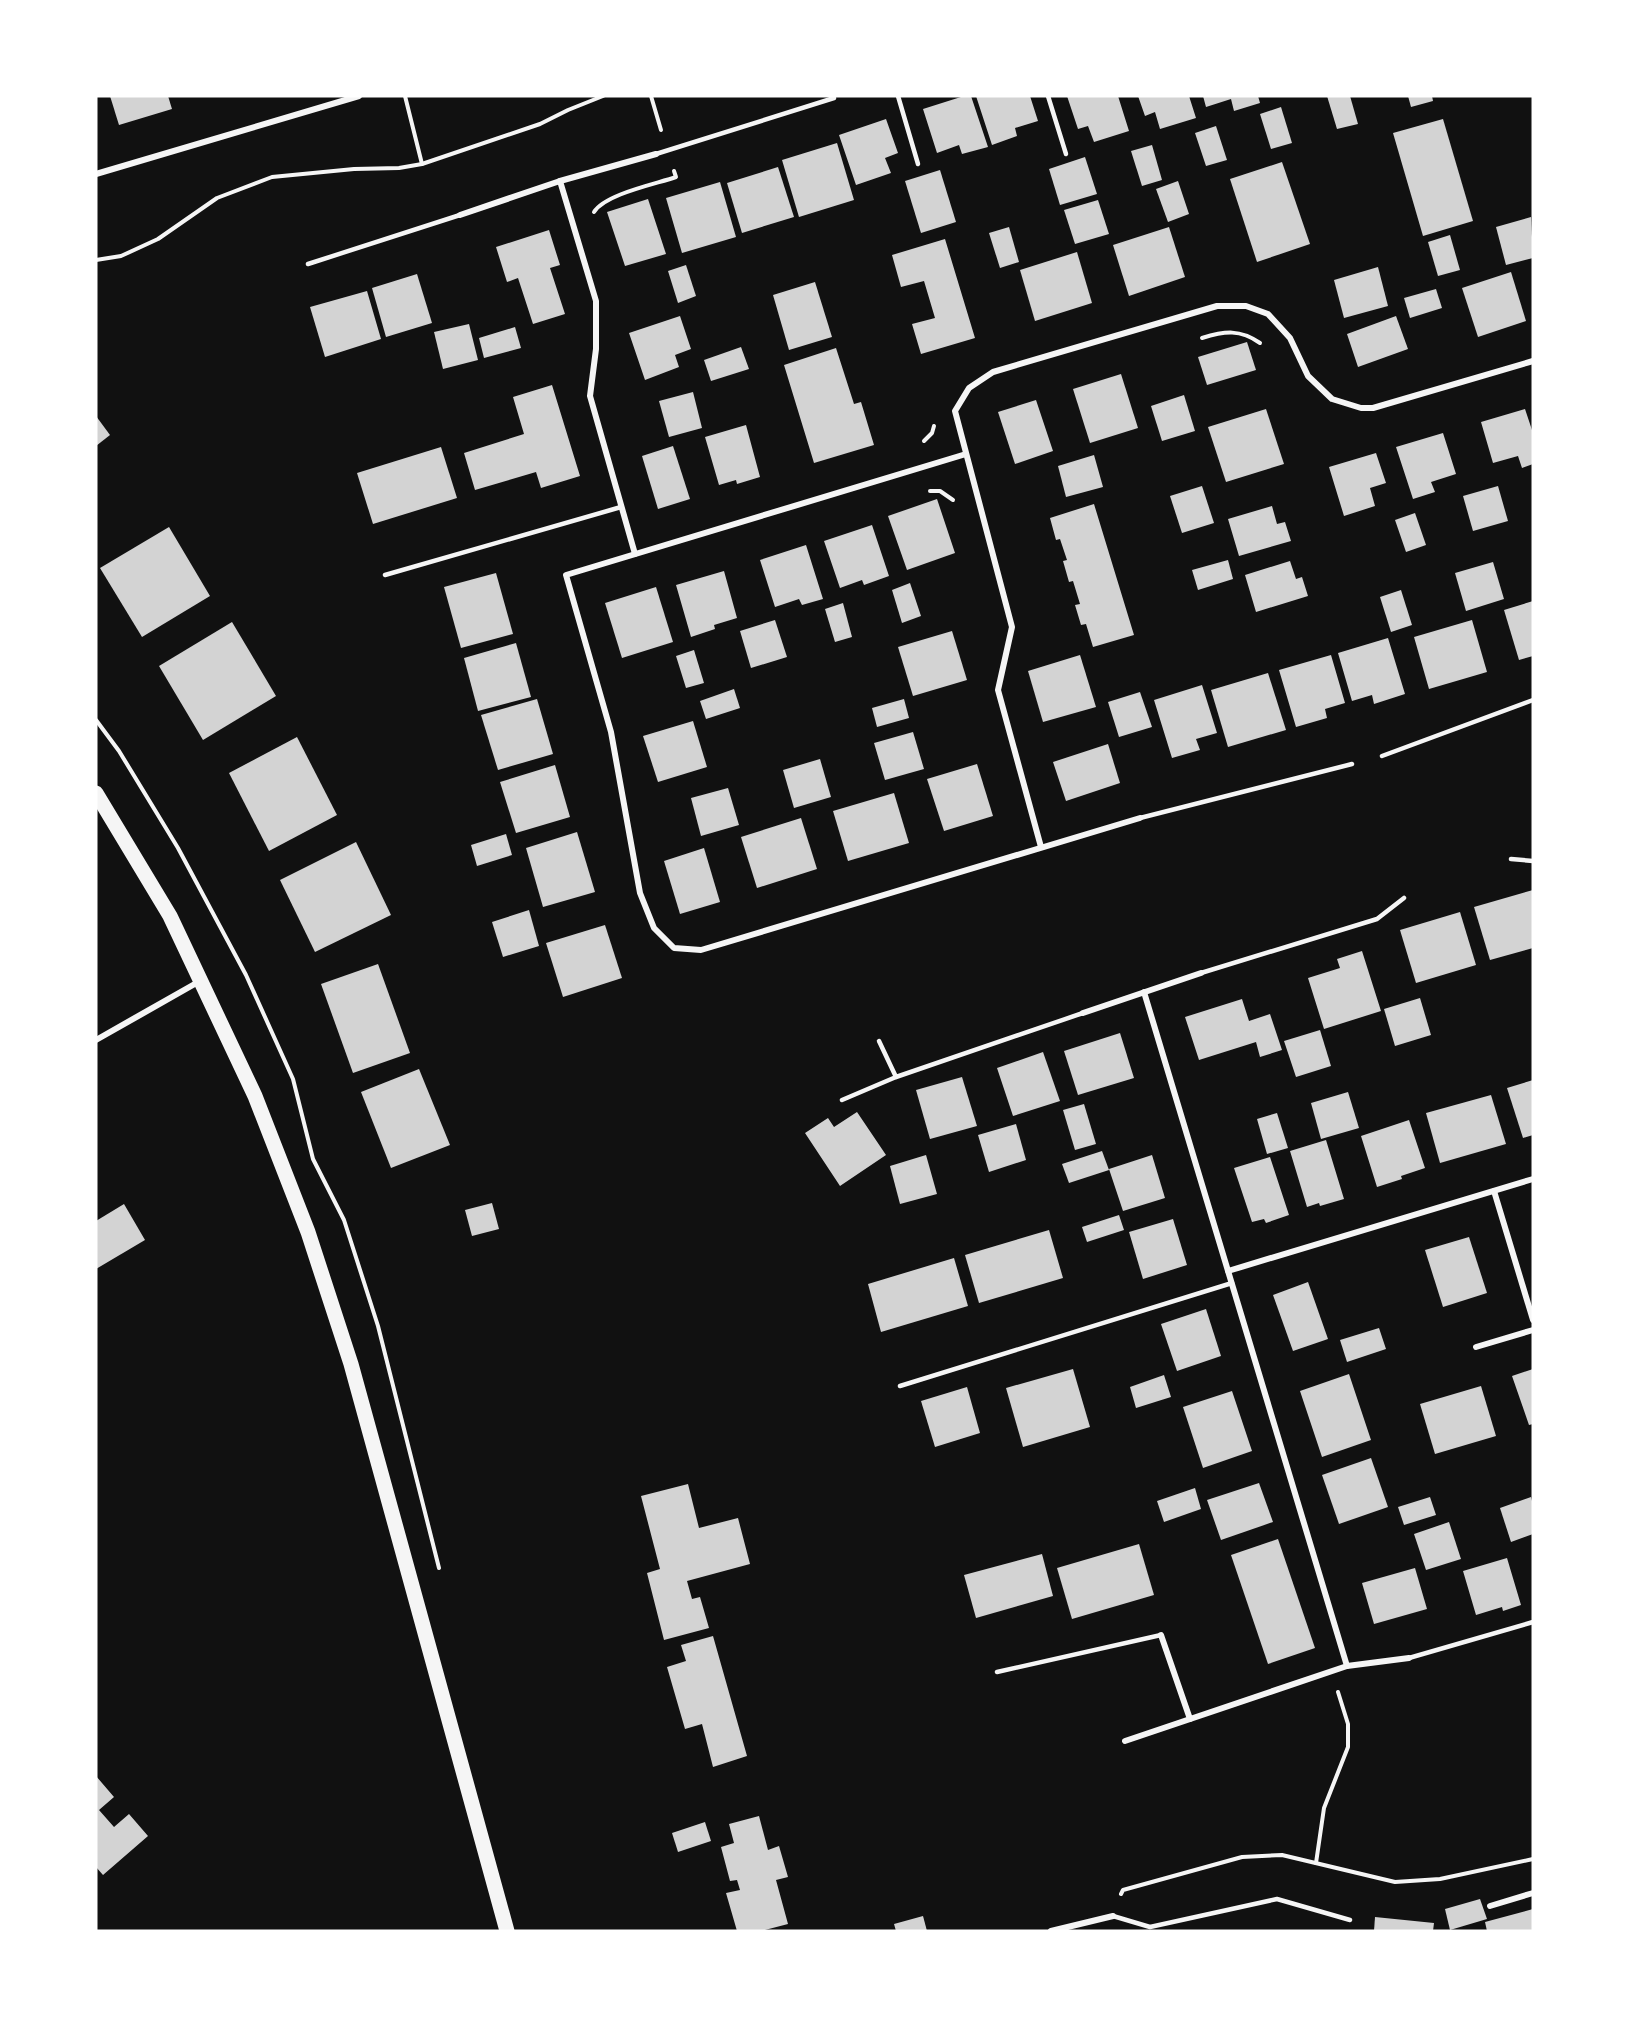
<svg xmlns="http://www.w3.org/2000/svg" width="1629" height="2027" font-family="'Libre Baskerville',serif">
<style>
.building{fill:#d3d3d3}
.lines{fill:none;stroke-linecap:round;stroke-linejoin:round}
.path{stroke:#f5f5f5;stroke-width:4}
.service{stroke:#f5f5f5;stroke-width:4.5}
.minor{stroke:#f5f5f5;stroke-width:6}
.primary{stroke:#f5f5f5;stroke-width:15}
</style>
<rect width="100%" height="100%" fill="#111"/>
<g class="building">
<polygon points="110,96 168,96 172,109 119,125"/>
<polygon points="964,96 971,96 988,147 962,154 959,145 937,153 923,109"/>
<polygon points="976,96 1030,96 1038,121 1015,128 1017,136 992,145"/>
<polygon points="1067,96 1118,96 1129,131 1094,142 1088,126 1078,129"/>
<polygon points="1138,96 1189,96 1196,118 1160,129 1155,112 1145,116"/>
<polygon points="1203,96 1258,96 1260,103 1234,111 1231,99 1206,107"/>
<polygon points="1327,96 1350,96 1358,124 1337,129"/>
<polygon points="1408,96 1432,96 1433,101 1411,107"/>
<polygon points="1281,107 1292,143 1271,149 1260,114"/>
<polygon points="886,119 898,153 885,158 891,173 856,185 839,135"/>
<polygon points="1443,119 1473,221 1423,236 1393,133"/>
<polygon points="1216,126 1227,160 1206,166 1195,133"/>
<polygon points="837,143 854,200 799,217 782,160"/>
<polygon points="1152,145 1162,180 1142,186 1131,151"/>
<polygon points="1085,157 1097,194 1060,205 1049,169"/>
<polygon points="1282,162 1310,244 1257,262 1230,179"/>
<polygon points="778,167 794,217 742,233 727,183"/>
<polygon points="940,170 956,222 921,233 905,181"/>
<polygon points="1178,181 1189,214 1168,222 1156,189"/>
<polygon points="720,182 736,237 682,253 666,198"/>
<polygon points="648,199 666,254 625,266 607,212"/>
<polygon points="1098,200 1109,234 1075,244 1064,210"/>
<polygon points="1531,217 1533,258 1506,265 1496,227"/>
<polygon points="1009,227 1019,262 1000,268 989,233"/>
<polygon points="1169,227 1185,277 1129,296 1113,245"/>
<polygon points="549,230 560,265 550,268 565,314 533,324 518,278 507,282 496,247"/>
<polygon points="1450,235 1460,270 1438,276 1428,242"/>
<polygon points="945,239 975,338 921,354 912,324 935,318 924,281 901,287 892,255"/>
<polygon points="1077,252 1092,303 1035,321 1020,270"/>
<polygon points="686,265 696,296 678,303 668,271"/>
<polygon points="1378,267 1388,306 1344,318 1334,280"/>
<polygon points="1511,272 1526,321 1478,337 1462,288"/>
<polygon points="417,274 432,323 386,337 372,288"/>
<polygon points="815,282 832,337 789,350 773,295"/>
<polygon points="1436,289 1442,308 1410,318 1404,298"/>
<polygon points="367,291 381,339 325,357 310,307"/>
<polygon points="680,316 691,349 675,355 679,367 645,380 629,333"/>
<polygon points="1396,316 1408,349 1358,367 1347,334"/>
<polygon points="469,324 478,360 443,369 434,332"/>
<polygon points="515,327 521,348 484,358 479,338"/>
<polygon points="1247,342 1256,370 1207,385 1198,357"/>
<polygon points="741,347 749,369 711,381 704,360"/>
<polygon points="836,348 854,404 861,402 874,445 814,463 784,365"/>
<polygon points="1121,374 1138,428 1090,443 1073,389"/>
<polygon points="552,385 580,476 541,488 536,472 475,490 464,453 524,434 513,397"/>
<polygon points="693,392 702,428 669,437 659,401"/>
<polygon points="1184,395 1195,431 1162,441 1151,406"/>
<polygon points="1036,400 1053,451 1015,464 998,412"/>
<polygon points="1266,409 1284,464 1226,482 1208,427"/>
<polygon points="1525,409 1533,433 1533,464 1522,468 1518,456 1493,463 1481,422"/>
<polygon points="96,416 110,435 96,446"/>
<polygon points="746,425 760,477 737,484 736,480 719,485 705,437"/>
<polygon points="1443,433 1456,474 1431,482 1435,492 1413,499 1396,447"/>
<polygon points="673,446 690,499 658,509 642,456"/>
<polygon points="441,447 457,498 373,524 357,473"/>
<polygon points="1376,453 1386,483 1370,488 1375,506 1344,516 1329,467"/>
<polygon points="1094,455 1103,487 1066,497 1058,466"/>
<polygon points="1202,486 1214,523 1182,533 1170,496"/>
<polygon points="1498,486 1508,521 1473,531 1463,496"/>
<polygon points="937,499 955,553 907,570 888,516"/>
<polygon points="1094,504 1134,635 1093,647 1086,624 1081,625 1075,605 1080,604 1073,581 1069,582 1063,561 1067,560 1060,539 1056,540 1050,518"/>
<polygon points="1272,506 1277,524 1285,522 1291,541 1239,556 1228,519"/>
<polygon points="1415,513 1426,545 1406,552 1395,520"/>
<polygon points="872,525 889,576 864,585 862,580 840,588 824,541"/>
<polygon points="169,527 210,596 142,637 100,568"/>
<polygon points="806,545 823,599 802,605 799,599 775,607 760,560"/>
<polygon points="1228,560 1233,579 1198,590 1192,570"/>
<polygon points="1290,561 1296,579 1302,577 1308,596 1256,612 1245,575"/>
<polygon points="1493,562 1504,599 1466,611 1455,573"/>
<polygon points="724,571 737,618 714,625 715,629 691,637 676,585"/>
<polygon points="496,573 513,634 461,648 444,587"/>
<polygon points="910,583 921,616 902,623 892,590"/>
<polygon points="656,587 673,642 622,658 605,603"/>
<polygon points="1401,590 1412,625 1391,632 1380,597"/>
<polygon points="1533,601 1533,656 1519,660 1504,610"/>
<polygon points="843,603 852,637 835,642 825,609"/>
<polygon points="775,620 787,657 751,668 740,631"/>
<polygon points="1472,620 1487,672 1429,689 1414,637"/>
<polygon points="232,622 276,696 203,740 159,666"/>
<polygon points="952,631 967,680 913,696 898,647"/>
<polygon points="1388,638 1405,694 1374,704 1372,695 1352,701 1338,653"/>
<polygon points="516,643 531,697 478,711 464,658"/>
<polygon points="694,650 704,683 686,688 676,656"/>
<polygon points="1080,655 1096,707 1043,722 1028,671"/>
<polygon points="1331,655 1345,703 1325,709 1327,718 1296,727 1279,670"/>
<polygon points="1268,673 1286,730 1228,747 1211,690"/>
<polygon points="1202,685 1217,733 1196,739 1200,750 1172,758 1154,700"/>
<polygon points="734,689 740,708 706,719 700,701"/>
<polygon points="1140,692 1152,727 1119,737 1108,702"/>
<polygon points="537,699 553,754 498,770 481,715"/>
<polygon points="904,699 909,718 877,727 872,708"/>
<polygon points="693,721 707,767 658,782 643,736"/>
<polygon points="913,732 924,769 885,780 874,743"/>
<polygon points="297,737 337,815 269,851 229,773"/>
<polygon points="1108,744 1120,783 1066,801 1053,762"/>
<polygon points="820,759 831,797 794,808 783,770"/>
<polygon points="977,764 993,816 944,831 927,779"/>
<polygon points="555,765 570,817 516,833 500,782"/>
<polygon points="728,788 739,825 701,836 691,798"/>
<polygon points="894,793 909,843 848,861 833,811"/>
<polygon points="801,818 817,869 757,888 741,837"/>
<polygon points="577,832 595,892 543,907 526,848"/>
<polygon points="506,834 512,855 477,866 471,845"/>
<polygon points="356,842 391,915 315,952 280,880"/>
<polygon points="704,848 720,902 680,914 664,861"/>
<polygon points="1533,890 1533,948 1490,960 1474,907"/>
<polygon points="529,910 539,946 503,957 492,922"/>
<polygon points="1460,912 1476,965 1416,983 1400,930"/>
<polygon points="605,925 622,978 563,997 546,943"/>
<polygon points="1362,951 1381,1011 1324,1029 1308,978 1340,968 1337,959"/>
<polygon points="378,964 410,1053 353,1073 321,984"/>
<polygon points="1420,998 1431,1035 1395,1046 1384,1009"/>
<polygon points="1242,999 1249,1021 1270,1014 1282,1050 1260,1057 1256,1042 1199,1060 1185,1017"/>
<polygon points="1320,1030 1331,1066 1296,1077 1284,1041"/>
<polygon points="1120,1033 1134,1078 1078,1095 1064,1051"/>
<polygon points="1043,1052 1060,1101 1013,1116 997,1068"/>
<polygon points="419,1069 450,1145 391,1168 361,1092"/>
<polygon points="962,1077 977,1126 930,1139 916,1090"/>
<polygon points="1533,1080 1533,1135 1523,1138 1507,1088"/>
<polygon points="1348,1092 1359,1128 1321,1139 1311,1103"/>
<polygon points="1491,1095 1506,1144 1440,1163 1426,1113"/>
<polygon points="1084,1104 1096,1144 1075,1150 1063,1110"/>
<polygon points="857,1112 886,1155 840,1186 805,1133 828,1118 834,1127"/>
<polygon points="1277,1113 1288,1148 1267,1154 1257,1119"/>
<polygon points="1409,1120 1425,1168 1401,1176 1402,1179 1377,1187 1361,1136"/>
<polygon points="1016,1124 1026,1160 989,1172 978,1135"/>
<polygon points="1326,1140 1344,1199 1320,1206 1319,1203 1307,1207 1290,1151"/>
<polygon points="1102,1151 1109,1170 1069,1183 1062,1164"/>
<polygon points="926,1155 937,1194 900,1204 890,1166"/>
<polygon points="1152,1155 1165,1198 1123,1211 1109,1169"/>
<polygon points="1270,1157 1289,1215 1266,1223 1264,1219 1252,1222 1234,1168"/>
<polygon points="492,1203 499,1229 472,1236 465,1210"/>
<polygon points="124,1204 145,1240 96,1269 96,1221"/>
<polygon points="1119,1215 1124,1230 1087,1242 1082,1227"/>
<polygon points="1173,1219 1187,1265 1143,1279 1129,1232"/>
<polygon points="1049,1230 1063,1278 979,1303 965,1255"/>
<polygon points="1469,1237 1487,1293 1443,1307 1425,1250"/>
<polygon points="954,1258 968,1306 881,1332 868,1284"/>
<polygon points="1308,1282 1328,1339 1293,1351 1273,1295"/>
<polygon points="1206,1309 1221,1356 1177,1371 1161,1324"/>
<polygon points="1379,1328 1386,1349 1347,1362 1340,1340"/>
<polygon points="1073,1369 1090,1427 1023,1447 1006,1388"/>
<polygon points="1533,1369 1533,1424 1529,1425 1512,1376"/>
<polygon points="1349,1374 1371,1440 1322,1457 1300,1391"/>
<polygon points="1164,1375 1171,1397 1136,1408 1130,1387"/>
<polygon points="1481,1386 1496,1436 1435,1454 1420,1404"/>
<polygon points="967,1387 980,1433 935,1447 921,1401"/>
<polygon points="1232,1391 1252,1451 1203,1468 1183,1407"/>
<polygon points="1371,1458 1388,1507 1339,1524 1322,1475"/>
<polygon points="1259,1483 1273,1522 1221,1540 1207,1500"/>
<polygon points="688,1484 699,1528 738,1518 750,1564 687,1581 692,1599 700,1597 709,1628 664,1640 647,1573 660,1569 641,1496"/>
<polygon points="1195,1488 1201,1509 1164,1522 1157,1501"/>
<polygon points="1430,1497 1436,1515 1404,1525 1398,1507"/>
<polygon points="1531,1497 1533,1505 1533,1534 1511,1542 1500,1508"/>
<polygon points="1449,1522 1461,1559 1426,1570 1414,1534"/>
<polygon points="1278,1539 1315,1648 1268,1664 1231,1555"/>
<polygon points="1139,1544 1154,1595 1072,1619 1057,1568"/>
<polygon points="1042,1554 1053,1596 976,1618 964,1575"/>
<polygon points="1507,1558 1521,1605 1503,1611 1502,1607 1476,1615 1463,1571"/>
<polygon points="1415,1568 1427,1609 1374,1624 1362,1583"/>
<polygon points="713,1636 747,1756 713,1767 702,1724 685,1729 667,1667 686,1661 681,1645"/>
<polygon points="96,1776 114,1797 99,1810 114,1827 129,1814 148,1836 103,1875 96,1867"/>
<polygon points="759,1816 768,1850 779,1846 788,1877 776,1880 788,1924 761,1931 737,1931 726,1893 740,1890 737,1880 730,1881 721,1847 734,1843 729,1824"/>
<polygon points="705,1822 711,1841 678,1852 672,1833"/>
<polygon points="1480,1899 1487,1919 1450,1930 1445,1909"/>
<polygon points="1533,1909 1533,1931 1487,1931 1485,1922"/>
<polygon points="923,1916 927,1931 896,1931 894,1924"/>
<polygon points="1375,1917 1434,1923 1433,1931 1374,1931"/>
</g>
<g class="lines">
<g class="path">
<polyline points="405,96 422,164"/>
<polyline points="651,96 661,130"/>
<path d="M594 212C605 194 656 184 676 177L674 171"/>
<polyline points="96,260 121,256 158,239 217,198 272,177 354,169 399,168 422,164 540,124 568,110 603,96"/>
<path d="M1202 338C1225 331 1240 329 1260 343"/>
<polyline points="924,441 932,433 934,426"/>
<polyline points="930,491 940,491 953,500"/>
<polyline points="96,720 119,751 178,848 246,975 293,1079 313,1159 344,1220 378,1326 439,1568"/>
<polyline points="1316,1863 1324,1808 1348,1747 1348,1724 1338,1692"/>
<polyline points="1121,1894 1123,1890 1242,1857 1282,1855 1395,1882 1440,1879 1533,1859"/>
</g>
<g class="service">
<polyline points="898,96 918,164"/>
<polyline points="1048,96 1066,154"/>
<polyline points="656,154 834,98"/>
<polyline points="308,264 460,215"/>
<polyline points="385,575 621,507"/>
<polyline points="1382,756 1533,700"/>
<polyline points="1140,818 1352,764"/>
<polyline points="1511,859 1533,861"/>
<polyline points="1201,973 1377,919 1404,898"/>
<polyline points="879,1041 896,1077"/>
<polyline points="842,1100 896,1077 1083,1013"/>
<polyline points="900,1386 1232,1283"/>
<polyline points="1409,1658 1533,1622"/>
<polyline points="997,1672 1161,1635"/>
<polyline points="1113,1916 1150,1927 1277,1899 1350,1920"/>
</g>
<g class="minor">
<polyline points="96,174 359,96"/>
<polyline points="560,181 656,154"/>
<polyline points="460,215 560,181 596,301 596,349 590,396 635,554"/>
<polyline points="966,454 566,575 611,732 640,893 654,928 674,948 701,950 1140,818"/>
<polyline points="1041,847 998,690 1012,627 955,411 969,388 993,372 1217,306 1246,306 1268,314 1290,338 1308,376 1332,399 1361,408 1373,408 1533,361"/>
<polyline points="1083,1013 1201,973"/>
<polyline points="96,1040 200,981"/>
<polyline points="1494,1191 1533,1320"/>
<polyline points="1228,1271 1533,1179"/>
<polyline points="1476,1347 1533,1330"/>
<polyline points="1161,1635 1190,1719"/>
<polyline points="1347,1666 1409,1658"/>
<polyline points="1125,1741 1347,1666 1144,992"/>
<polyline points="1490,1906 1533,1893"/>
<polyline points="1051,1931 1113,1916"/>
</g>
<polyline class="primary" points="96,793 170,916 255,1096 308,1232 351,1364 507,1931"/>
</g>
<rect width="1629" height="2027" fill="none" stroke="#ffffff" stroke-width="195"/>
</svg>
